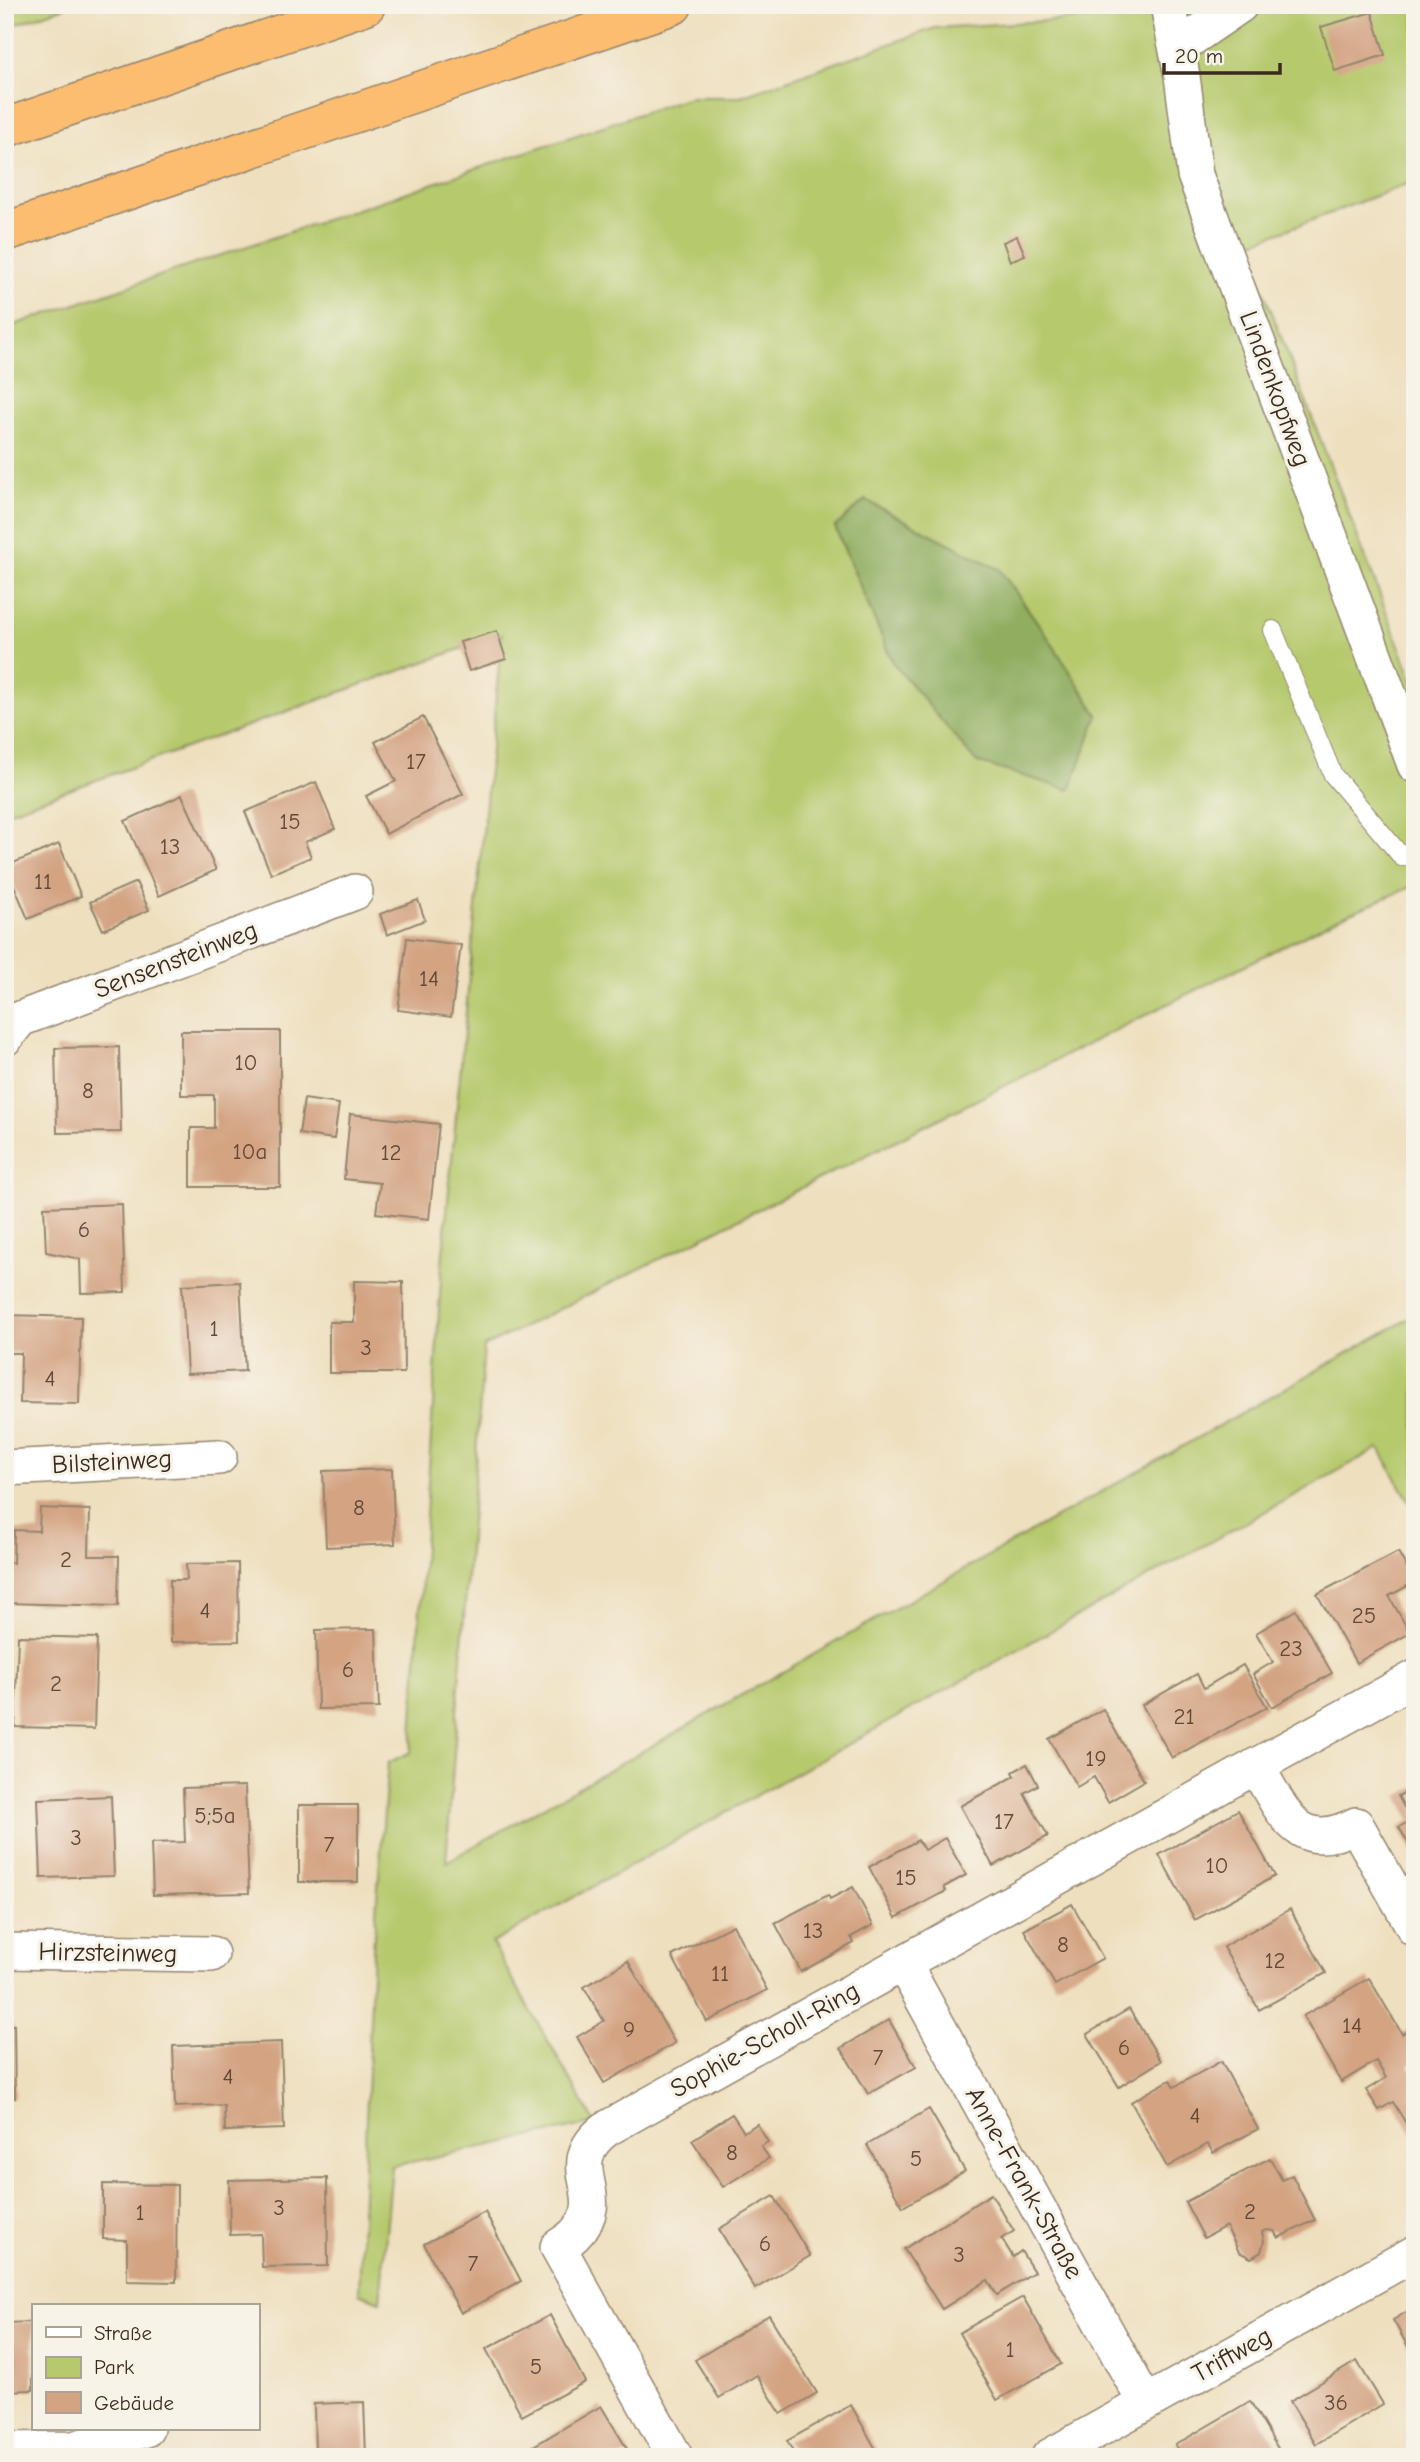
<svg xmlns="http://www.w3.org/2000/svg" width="1420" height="2462" font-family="'Comic Neue',sans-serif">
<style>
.green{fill:#b6c96d;stroke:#787a46;stroke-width:2;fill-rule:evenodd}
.forest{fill:#90ad60;stroke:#666c3f;stroke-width:2}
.building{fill:#d3a382}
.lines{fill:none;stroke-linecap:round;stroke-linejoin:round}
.service-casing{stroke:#94846e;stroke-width:20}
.minor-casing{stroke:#94846e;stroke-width:38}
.motorway-casing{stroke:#94846e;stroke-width:41}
.service{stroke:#fff;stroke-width:18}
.minor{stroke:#fff;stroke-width:35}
.motorway{stroke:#fcbd6f;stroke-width:38}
.labels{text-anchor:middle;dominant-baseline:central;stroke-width:6;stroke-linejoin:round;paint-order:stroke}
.number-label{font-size:23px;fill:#614837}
.street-label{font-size:26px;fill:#3b2a1e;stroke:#f7f3e8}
</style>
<rect width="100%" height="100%" fill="#f7f3e8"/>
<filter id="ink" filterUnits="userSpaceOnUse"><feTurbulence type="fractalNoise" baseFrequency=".0143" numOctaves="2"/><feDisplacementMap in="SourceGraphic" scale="14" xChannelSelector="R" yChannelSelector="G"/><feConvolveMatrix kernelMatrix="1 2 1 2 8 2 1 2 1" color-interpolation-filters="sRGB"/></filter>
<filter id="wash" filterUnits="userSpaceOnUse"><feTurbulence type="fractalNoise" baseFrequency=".00686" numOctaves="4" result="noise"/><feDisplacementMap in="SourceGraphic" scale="28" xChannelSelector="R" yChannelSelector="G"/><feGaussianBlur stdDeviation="1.57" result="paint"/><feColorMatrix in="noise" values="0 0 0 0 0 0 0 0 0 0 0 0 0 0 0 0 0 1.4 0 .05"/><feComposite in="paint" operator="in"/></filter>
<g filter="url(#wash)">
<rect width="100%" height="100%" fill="#eedfbe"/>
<g class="green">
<polygon points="5,5 71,5 5,28"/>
<path d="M1157 5H1415V181L1246 245 1415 687V885L1337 919 484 1347 446 1862 1415 1315V1511L1379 1448 492 1943 595 2123 392 2166 380 2301 359 2293 373 1949 388 1763 411 1752 442 1263 502 634 5 813V328L689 97H738L935 28 1124 16 1148 11ZM835 527 999 569 1045 633 1098 715 893 663Z"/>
</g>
<polygon class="forest" points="865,500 999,569 1045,633 1098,715 1070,790 976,762 893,663 835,527"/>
<g id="blocks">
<g class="building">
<polygon points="1372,12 1385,55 1335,71 1321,27"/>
<polygon points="1017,236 1025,255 1010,261 1003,242"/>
<polygon points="497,631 506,659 469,671 460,642"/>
<polygon points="423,717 463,794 386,834 366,796 396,781 375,742"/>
<polygon points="316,782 335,829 305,842 311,857 271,874 245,812"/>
<polygon points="182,795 216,870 159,896 125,821"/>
<polygon points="59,844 81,896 28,919 6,866"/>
<polygon points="136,882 149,910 103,930 90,902"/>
<polygon points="418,900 425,920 387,935 380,914"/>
<polygon points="407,938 461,945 451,1017 398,1010"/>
<polygon points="181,1031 280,1031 280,1187 191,1187 191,1128 214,1128 214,1095 181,1095"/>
<polygon points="119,1047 121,1132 57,1133 55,1048"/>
<polygon points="304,1099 339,1104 334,1139 299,1134"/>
<polygon points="350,1114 439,1124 429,1219 376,1213 380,1183 344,1179"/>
<polygon points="122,1204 125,1292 81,1293 80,1259 46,1252 44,1207"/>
<polygon points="354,1281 403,1282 404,1373 329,1373 329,1322 354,1322"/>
<polygon points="240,1282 245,1371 187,1374 182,1285"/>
<polygon points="5,1315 81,1317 79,1404 20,1403 21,1353 5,1353"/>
<polygon points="392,1469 395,1544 326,1547 323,1471"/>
<polygon points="40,1508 90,1510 89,1556 119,1556 118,1606 5,1603 5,1562 13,1563 14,1530 39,1531"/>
<polygon points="1398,1552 1415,1582 1389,1596 1410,1633 1356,1663 1317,1594"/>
<polygon points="238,1563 239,1641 171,1642 170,1580 187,1580 186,1564"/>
<polygon points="1296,1610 1332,1673 1272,1707 1253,1674 1273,1662 1256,1633"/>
<polygon points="376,1629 379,1708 318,1709 316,1630"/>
<polygon points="18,1636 97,1638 94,1729 15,1727"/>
<polygon points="1243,1665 1267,1707 1172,1758 1142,1705 1197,1674 1204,1688"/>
<polygon points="1103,1709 1144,1781 1108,1802 1094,1777 1077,1787 1049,1739"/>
<polygon points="1027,1764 1038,1785 1024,1793 1048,1836 993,1866 960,1806 1015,1776 1013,1772"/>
<polygon points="245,1786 249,1893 153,1895 151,1843 185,1842 183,1788"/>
<polygon points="1415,1787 1415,1850 1413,1852 1399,1827 1411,1820 1398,1796"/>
<polygon points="111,1796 114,1876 41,1878 38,1799"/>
<rect x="299" y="1805" width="59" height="77"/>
<polygon points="1238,1810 1275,1876 1195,1920 1159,1855"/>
<polygon points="945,1838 966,1875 944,1887 946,1891 896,1918 869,1867 918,1840 924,1850"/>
<polygon points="853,1887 873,1925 851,1937 854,1943 801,1972 775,1923 828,1895 830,1899"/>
<polygon points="1072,1904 1103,1958 1055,1985 1024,1930"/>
<polygon points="1290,1909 1326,1973 1259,2010 1223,1947"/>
<polygon points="733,1925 767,1990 707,2022 672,1956"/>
<polygon points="628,1961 675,2043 604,2083 577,2037 604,2021 584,1987"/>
<polygon points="1369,1978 1402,2034 1409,2030 1415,2039 1415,2061 1409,2065 1415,2075 1415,2138 1393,2102 1379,2110 1366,2090 1386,2078 1376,2061 1341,2082 1303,2016"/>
<polygon points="1129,2009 1161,2061 1119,2087 1087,2034"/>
<polygon points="889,2020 916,2067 868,2094 841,2048"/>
<polygon points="5,2025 14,2025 15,2098 5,2099"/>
<polygon points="281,2042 284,2129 225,2131 224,2105 175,2107 173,2046"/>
<polygon points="1221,2061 1258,2129 1213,2153 1208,2144 1167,2167 1131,2102 1170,2080 1174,2087"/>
<polygon points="929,2109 965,2171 903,2207 867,2145"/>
<polygon points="732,2114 744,2132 757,2124 768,2142 761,2146 769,2158 723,2187 692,2140"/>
<polygon points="1270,2158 1282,2180 1292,2175 1315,2220 1278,2238 1274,2231 1266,2230 1262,2232 1264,2241 1261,2252 1251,2258 1239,2252 1226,2226 1204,2238 1185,2202"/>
<polygon points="327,2178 328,2266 262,2267 261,2234 230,2235 229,2180"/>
<polygon points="103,2184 177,2185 176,2282 127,2281 127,2240 103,2239"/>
<polygon points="991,2194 1014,2231 1002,2239 1013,2257 1021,2251 1034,2272 997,2295 988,2280 942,2309 904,2249"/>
<polygon points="774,2196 810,2256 755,2289 719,2229"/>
<polygon points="485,2212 521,2281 461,2313 424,2244"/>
<polygon points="1023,2297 1061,2364 997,2400 959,2333"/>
<polygon points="1415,2307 1415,2359 1393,2320"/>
<polygon points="550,2315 585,2382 522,2416 486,2349"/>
<polygon points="769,2315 817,2393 781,2414 757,2375 719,2398 695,2360"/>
<polygon points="33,2322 33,2390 5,2391 5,2323"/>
<polygon points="1357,2361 1383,2404 1316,2444 1290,2401"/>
<polygon points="1250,2401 1283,2457 1182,2457 1175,2445"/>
<polygon points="364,2402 366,2457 315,2457 314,2404"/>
<polygon points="851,2405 878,2453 871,2457 796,2457 787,2441"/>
<polygon points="601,2406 629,2452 621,2457 515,2457"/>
</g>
</g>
</g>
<g filter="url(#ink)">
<use href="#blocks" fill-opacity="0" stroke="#94846e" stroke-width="2"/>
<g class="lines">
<defs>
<polyline id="service" points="1273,630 1333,775 1402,857 1415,851"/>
<g id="minor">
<polyline points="1168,5 1182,76 1195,175 1415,765"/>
<polyline points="1177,48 1240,5"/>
<polyline points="5,1038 20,1019 355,892"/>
<polyline points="5,1468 219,1457"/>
<polyline points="1256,1766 1415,1678"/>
<polyline points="5,1951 211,1954"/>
<polyline points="903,1963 1145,2402"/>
<polyline points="5,2450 73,2449 146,2429"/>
<path d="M675 2457 558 2247C564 2243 571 2239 576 2233 613 2195 557 2166 606 2129L1256 1766C1283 1810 1296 1856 1356 1825L1415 1929"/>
<polyline points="1049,2457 1415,2253"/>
</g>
<g id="motorway">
<polyline points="5,128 366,5"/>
<polyline points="5,232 673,5"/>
</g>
</defs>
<use href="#service" class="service-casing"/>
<use href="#minor" class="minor-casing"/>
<use href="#motorway" class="motorway-casing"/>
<use href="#service" class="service"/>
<use href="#minor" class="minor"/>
<use href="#motorway" class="motorway"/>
</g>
</g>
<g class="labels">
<g class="number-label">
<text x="416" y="761">17</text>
<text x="290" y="821">15</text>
<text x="170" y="846">13</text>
<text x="43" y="881">11</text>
<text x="429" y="978">14</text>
<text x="246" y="1062">10</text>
<text x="88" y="1090">8</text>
<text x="250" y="1151">10a</text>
<text x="391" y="1152">12</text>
<text x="84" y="1229">6</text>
<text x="214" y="1328">1</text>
<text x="366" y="1347">3</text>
<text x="50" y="1378">4</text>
<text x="359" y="1507">8</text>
<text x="66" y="1559">2</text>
<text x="205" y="1610">4</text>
<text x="1364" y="1615">25</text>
<text x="1291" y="1648">23</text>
<text x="348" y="1669">6</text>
<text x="56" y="1683">2</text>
<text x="1184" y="1716">21</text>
<text x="1096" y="1758">19</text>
<text x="215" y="1815">5;5a</text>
<text x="1004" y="1821">17</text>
<text x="76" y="1837">3</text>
<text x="329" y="1844">7</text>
<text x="1217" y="1865">10</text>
<text x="906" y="1877">15</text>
<text x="813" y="1930">13</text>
<text x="1063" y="1944">8</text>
<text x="1275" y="1960">12</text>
<text x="720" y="1973">11</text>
<text x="1352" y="2025">14</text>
<text x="629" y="2029">9</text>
<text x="1124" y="2047">6</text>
<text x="878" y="2057">7</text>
<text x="228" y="2076">4</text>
<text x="1195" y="2115">4</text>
<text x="732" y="2152">8</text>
<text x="916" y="2158">5</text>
<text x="279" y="2207">3</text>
<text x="1250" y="2211">2</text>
<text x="140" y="2212">1</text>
<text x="765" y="2243">6</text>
<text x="959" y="2254">3</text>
<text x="473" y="2263">7</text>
<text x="1010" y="2349">1</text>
<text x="536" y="2366">5</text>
<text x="1336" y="2402">36</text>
</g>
<g class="street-label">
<text transform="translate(1275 389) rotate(70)">Lindenkopfweg</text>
<text transform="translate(176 960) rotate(-21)">Sensensteinweg</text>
<text transform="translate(112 1462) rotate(-3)">Bilsteinweg</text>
<text transform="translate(108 1953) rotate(1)">Hirzsteinweg</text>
<text transform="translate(765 2040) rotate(-29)">Sophie-Scholl-Ring</text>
<text transform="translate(1024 2183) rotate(61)">Anne-Frank-Straße</text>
<text transform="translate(1232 2355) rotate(-29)">Triftweg</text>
</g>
</g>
<rect width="1420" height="2462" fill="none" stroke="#f7f3e8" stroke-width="28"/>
<rect x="32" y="2304" width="228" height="126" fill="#f7f3e8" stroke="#aca397" stroke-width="2"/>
<rect x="46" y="2327" width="35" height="10" fill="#ffffff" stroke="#aca397" stroke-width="2"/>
<text x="94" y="2340" font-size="21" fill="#3b2a1e">Straße</text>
<rect x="46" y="2357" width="35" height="21" fill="#b6c96d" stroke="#aca397" stroke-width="2"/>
<text x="94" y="2374" font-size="21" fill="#3b2a1e">Park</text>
<rect x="46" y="2392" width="35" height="21" fill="#d3a382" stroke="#aca397" stroke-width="2"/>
<text x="94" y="2410" font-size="21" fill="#3b2a1e">Gebäude</text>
<path d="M1164 63v10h116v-10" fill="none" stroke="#3b2a1e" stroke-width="3.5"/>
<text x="1175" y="63" font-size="21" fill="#3b2a1e" stroke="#f7f3e8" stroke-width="5" paint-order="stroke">20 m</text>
</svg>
